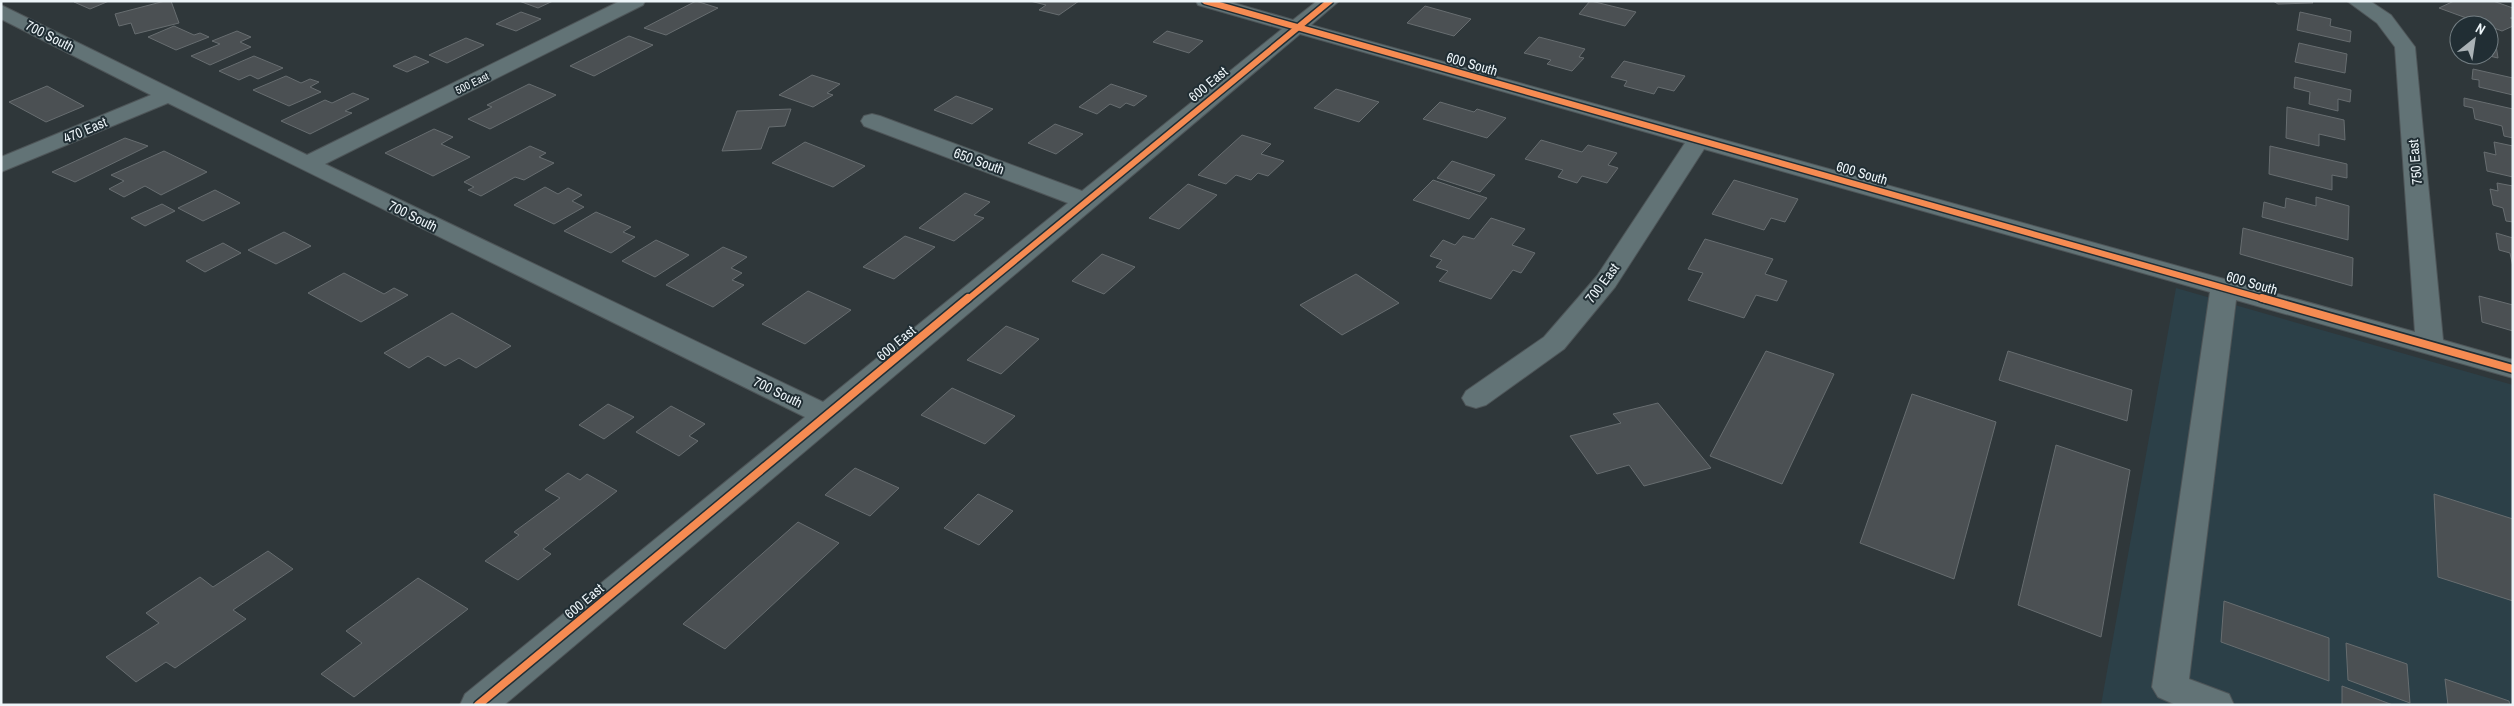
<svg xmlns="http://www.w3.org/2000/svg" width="2514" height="706" font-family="'Archivo Narrow',sans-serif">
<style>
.built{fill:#2c4048}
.building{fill:#4b5053;stroke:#676d70}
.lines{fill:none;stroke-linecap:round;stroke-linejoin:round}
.minor-casing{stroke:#4e5558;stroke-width:2}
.minor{fill:#627376;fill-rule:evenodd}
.cycleway-far1-casing{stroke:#212e34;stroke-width:9}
.cycleway-casing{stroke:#212e34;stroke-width:11}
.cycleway-far1{stroke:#f68b52;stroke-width:6}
.cycleway{stroke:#f68b52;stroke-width:8}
.labels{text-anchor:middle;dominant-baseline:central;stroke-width:4;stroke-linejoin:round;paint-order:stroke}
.far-street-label{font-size:11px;fill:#edf5f9;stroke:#212e34}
.street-label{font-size:14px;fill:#edf5f9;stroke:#212e34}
</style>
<rect width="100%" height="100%" fill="#2f373a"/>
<polygon class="built" points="2176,288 2513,385 2513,705 2101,705"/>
<g class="building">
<polygon points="76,1 109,1 90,9 74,2"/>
<polygon points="165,1 171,1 179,23 135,34 131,23 119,26 115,14"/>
<polygon points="519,1 553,1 538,8"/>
<polygon points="696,1 718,8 666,35 644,28"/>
<polygon points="1030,1 1079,1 1059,15 1039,10 1046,5"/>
<polygon points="1590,1 1591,1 1636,12 1625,26 1579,14"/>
<polygon points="2273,1 2311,1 2313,3 2278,4"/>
<polygon points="2454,1 2493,1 2513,8 2513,17 2510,18 2513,19 2513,26 2502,31 2439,8"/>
<polygon points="1425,6 1471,19 1454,36 1407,23"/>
<polygon points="521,12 541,19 516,31 496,24"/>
<polygon points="2300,12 2331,19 2330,26 2351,31 2350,42 2297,30"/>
<polygon points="174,26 194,35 200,33 209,37 176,50 148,37"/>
<polygon points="237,31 251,37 240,42 251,47 210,65 191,56 220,44 212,41"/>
<polygon points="1167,31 1203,41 1189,53 1153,42"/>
<polygon points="629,36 653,45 594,76 570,66"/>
<polygon points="1539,37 1585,49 1579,57 1584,58 1572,71 1547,64 1551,60 1524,53"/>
<polygon points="466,38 484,45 447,63 429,55"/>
<polygon points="2489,38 2495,39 2498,58 2485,55 2489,55"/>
<polygon points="2299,43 2347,54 2345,73 2295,62"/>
<polygon points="254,56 283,68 258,79 250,75 239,80 219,71"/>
<polygon points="415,56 429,62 407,72 393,66"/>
<polygon points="1624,61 1685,76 1674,91 1658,87 1654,94 1624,86 1627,81 1611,77"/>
<polygon points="2473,69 2513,78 2513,95 2479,87 2479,80 2472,79"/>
<polygon points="812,75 840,84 827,93 833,95 813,107 779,95"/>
<polygon points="286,76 301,83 310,79 319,82 310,87 321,92 289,106 253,90"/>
<polygon points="2295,77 2351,90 2350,102 2338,99 2338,111 2309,104 2310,92 2294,88"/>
<polygon points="529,84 556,95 490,129 468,119 492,107 487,105"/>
<polygon points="1111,84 1147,96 1134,106 1126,103 1120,108 1110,104 1097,114 1079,107"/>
<polygon points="47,86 84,106 46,122 9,102"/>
<polygon points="1336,89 1379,102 1359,122 1314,108"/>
<polygon points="353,93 369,99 345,111 352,113 310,134 281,121 325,100 332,103"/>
<polygon points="956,96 993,109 972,124 934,110"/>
<polygon points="2464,98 2513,109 2513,138 2504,136 2502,126 2475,119 2473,108 2464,106"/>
<polygon points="1440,102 1474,112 1477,109 1506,118 1487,138 1423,119"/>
<polygon points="2287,107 2344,120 2345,140 2319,134 2319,146 2286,138"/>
<polygon points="791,109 785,126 769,127 761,149 722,151 737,111"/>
<polygon points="1055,124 1083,134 1056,154 1028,143"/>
<polygon points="434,129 453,137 441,144 470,157 433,176 385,153"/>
<polygon points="1242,135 1271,144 1261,154 1284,161 1268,176 1258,173 1251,180 1236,175 1226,184 1198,175"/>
<polygon points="125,138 148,146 75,182 52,172"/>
<polygon points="1541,140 1582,152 1588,145 1617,153 1608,165 1618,168 1607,183 1582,176 1577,183 1558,177 1563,170 1525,159"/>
<polygon points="805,142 865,166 833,187 772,163"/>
<polygon points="2494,142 2513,146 2513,177 2487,171 2484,152 2496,155"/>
<polygon points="530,146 546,153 539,157 554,163 524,180 515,177 481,196 468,190 474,187 464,182"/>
<polygon points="2270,146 2347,164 2347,178 2332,175 2332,190 2269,174"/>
<polygon points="164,151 207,172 161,195 145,186 124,197 109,189 124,181 111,175"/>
<polygon points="1452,161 1495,175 1480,192 1437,178"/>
<polygon points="1433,180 1487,198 1469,219 1413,200"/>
<polygon points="1734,180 1798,199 1785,222 1771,218 1764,230 1712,214"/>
<polygon points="2497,183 2513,186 2513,222 2506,221 2503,208 2493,205 2490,189 2498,191"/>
<polygon points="1188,184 1217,195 1179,229 1149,218"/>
<polygon points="545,187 558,194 568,188 582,195 572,201 584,207 554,224 514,205"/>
<polygon points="215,190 240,203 203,221 178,208"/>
<polygon points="965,193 990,202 974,215 984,218 954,241 919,228"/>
<polygon points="2316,197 2349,206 2348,240 2262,217 2264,202 2285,208 2286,198 2316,206"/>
<polygon points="162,204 175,211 145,226 131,218"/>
<polygon points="596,212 631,227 623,232 635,237 611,253 564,231"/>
<polygon points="1491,218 1525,229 1512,245 1535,253 1521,273 1513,270 1491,299 1439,281 1448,271 1436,267 1442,260 1430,256 1443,240 1455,245 1463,236 1474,239"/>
<polygon points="2243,228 2353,258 2352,286 2240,254"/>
<polygon points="284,232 311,246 276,264 248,250"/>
<polygon points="2496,233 2513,238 2513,267 2510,253 2499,250"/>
<polygon points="905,236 935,247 894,279 863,267"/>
<polygon points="1705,239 1773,259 1765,274 1787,281 1777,301 1756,295 1744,318 1688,300 1703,273 1688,269"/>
<polygon points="656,240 689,255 655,277 622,261"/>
<polygon points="223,243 241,253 205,272 186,261"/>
<polygon points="723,247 747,257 731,268 742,273 732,280 744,285 713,307 666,285"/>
<polygon points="1102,254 1135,267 1104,294 1072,281"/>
<polygon points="344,273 384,294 394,288 408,295 361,322 308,293"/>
<polygon points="1356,274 1399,303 1342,335 1300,305"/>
<polygon points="808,291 851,310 805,344 762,324"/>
<polygon points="2479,296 2513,305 2513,331 2482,322"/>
<polygon points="452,313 511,346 476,368 459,358 445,366 428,356 409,368 384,353"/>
<polygon points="1006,326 1039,339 1001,374 967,360"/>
<polygon points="1766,351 1834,374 1782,484 1710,456"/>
<polygon points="2008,351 2132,390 2127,421 1999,380"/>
<polygon points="952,388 1015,416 985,444 921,415"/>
<polygon points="1912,394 1996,422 1954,579 1860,543"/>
<polygon points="1658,403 1711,468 1644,486 1629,465 1597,474 1570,436 1621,423 1613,414"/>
<polygon points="608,404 634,417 604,439 579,425"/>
<polygon points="671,406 705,424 689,436 698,441 679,456 636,432"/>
<polygon points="2056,445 2130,470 2101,637 2018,605"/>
<polygon points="855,468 899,488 870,516 825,495"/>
<polygon points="568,473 580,480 587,474 617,491 543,549 551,554 518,580 485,561 519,535 514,532 560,498 545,490"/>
<polygon points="978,494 1013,511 979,545 944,528"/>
<polygon points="2434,494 2513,519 2513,601 2438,577"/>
<polygon points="798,522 839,543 725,649 683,624"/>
<polygon points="268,551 293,569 233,610 246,619 175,668 166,662 136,682 106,657 159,623 146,613 200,577 213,587"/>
<polygon points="418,578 468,609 354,697 321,674 362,643 346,631"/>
<polygon points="2224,601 2329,638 2329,681 2221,642"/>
<polygon points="2346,643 2407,664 2410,703 2348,680"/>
<polygon points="2445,679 2509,701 2510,705 2448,705"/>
<polygon points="2342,686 2393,705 2342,705"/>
</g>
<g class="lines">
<defs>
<polygon id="minor" points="620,1 645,1 643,5 325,164 823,402 1068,203 864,126 861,121 864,116 872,114 880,116 1082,191 1282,29 1198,5 1196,1 1227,1 1293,20 1317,1 1339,1 1311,25 2415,332 2395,47 2377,23 2347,1 2370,1 2391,15 2415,47 2443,340 2513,360 2513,378 2236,300 2189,679 2229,694 2234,705 2176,705 2158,697 2152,687 2210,292 1704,149 1615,287 1564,349 1486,405 1476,408 1466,405 1462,398 1466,391 1544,337 1597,276 1685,143 1300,34 504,705 460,705 465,694 805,417 168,103 1,172 1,157 151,95 1,19 1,5 307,155"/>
</defs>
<use href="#minor" class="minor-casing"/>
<use href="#minor" class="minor"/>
<defs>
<g id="cycleway-far1">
<polyline points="1205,1 2267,300"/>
<polyline points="967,300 1330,1"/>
</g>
<g id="cycleway">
<polyline points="2262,298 2513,369"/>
<polyline points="478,705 968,298"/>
</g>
</defs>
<use href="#cycleway-far1" class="cycleway-far1-casing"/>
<use href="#cycleway" class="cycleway-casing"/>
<use href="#cycleway-far1" class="cycleway-far1"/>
<use href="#cycleway" class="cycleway"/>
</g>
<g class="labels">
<g class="far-street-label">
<text transform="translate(472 83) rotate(-26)">500 East</text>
</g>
<g class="street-label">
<text transform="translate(50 36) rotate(27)">700 South</text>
<text transform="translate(1472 64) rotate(16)">600 South</text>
<text transform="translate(1208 84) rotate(-40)">600 East</text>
<text transform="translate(85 130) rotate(-23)">470 East</text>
<text transform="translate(979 161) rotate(20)">650 South</text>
<text transform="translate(2415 162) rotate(-95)">750 East</text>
<text transform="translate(1862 173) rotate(16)">600 South</text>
<text transform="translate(413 216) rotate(26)">700 South</text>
<text transform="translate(1602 283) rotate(-53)">700 East</text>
<text transform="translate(2252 283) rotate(16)">600 South</text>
<text transform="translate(896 343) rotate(-40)">600 East</text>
<text transform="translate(778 392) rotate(26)">700 South</text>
<text transform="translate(584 601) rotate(-40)">600 East</text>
</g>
</g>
<rect width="2514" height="706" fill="none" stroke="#edf5f9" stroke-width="5"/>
<g transform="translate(2474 40) rotate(30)"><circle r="24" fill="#212e34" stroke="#737e83"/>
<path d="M0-4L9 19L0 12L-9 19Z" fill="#aab2b6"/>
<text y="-8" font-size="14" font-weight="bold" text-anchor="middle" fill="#edf5f9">N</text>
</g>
</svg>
